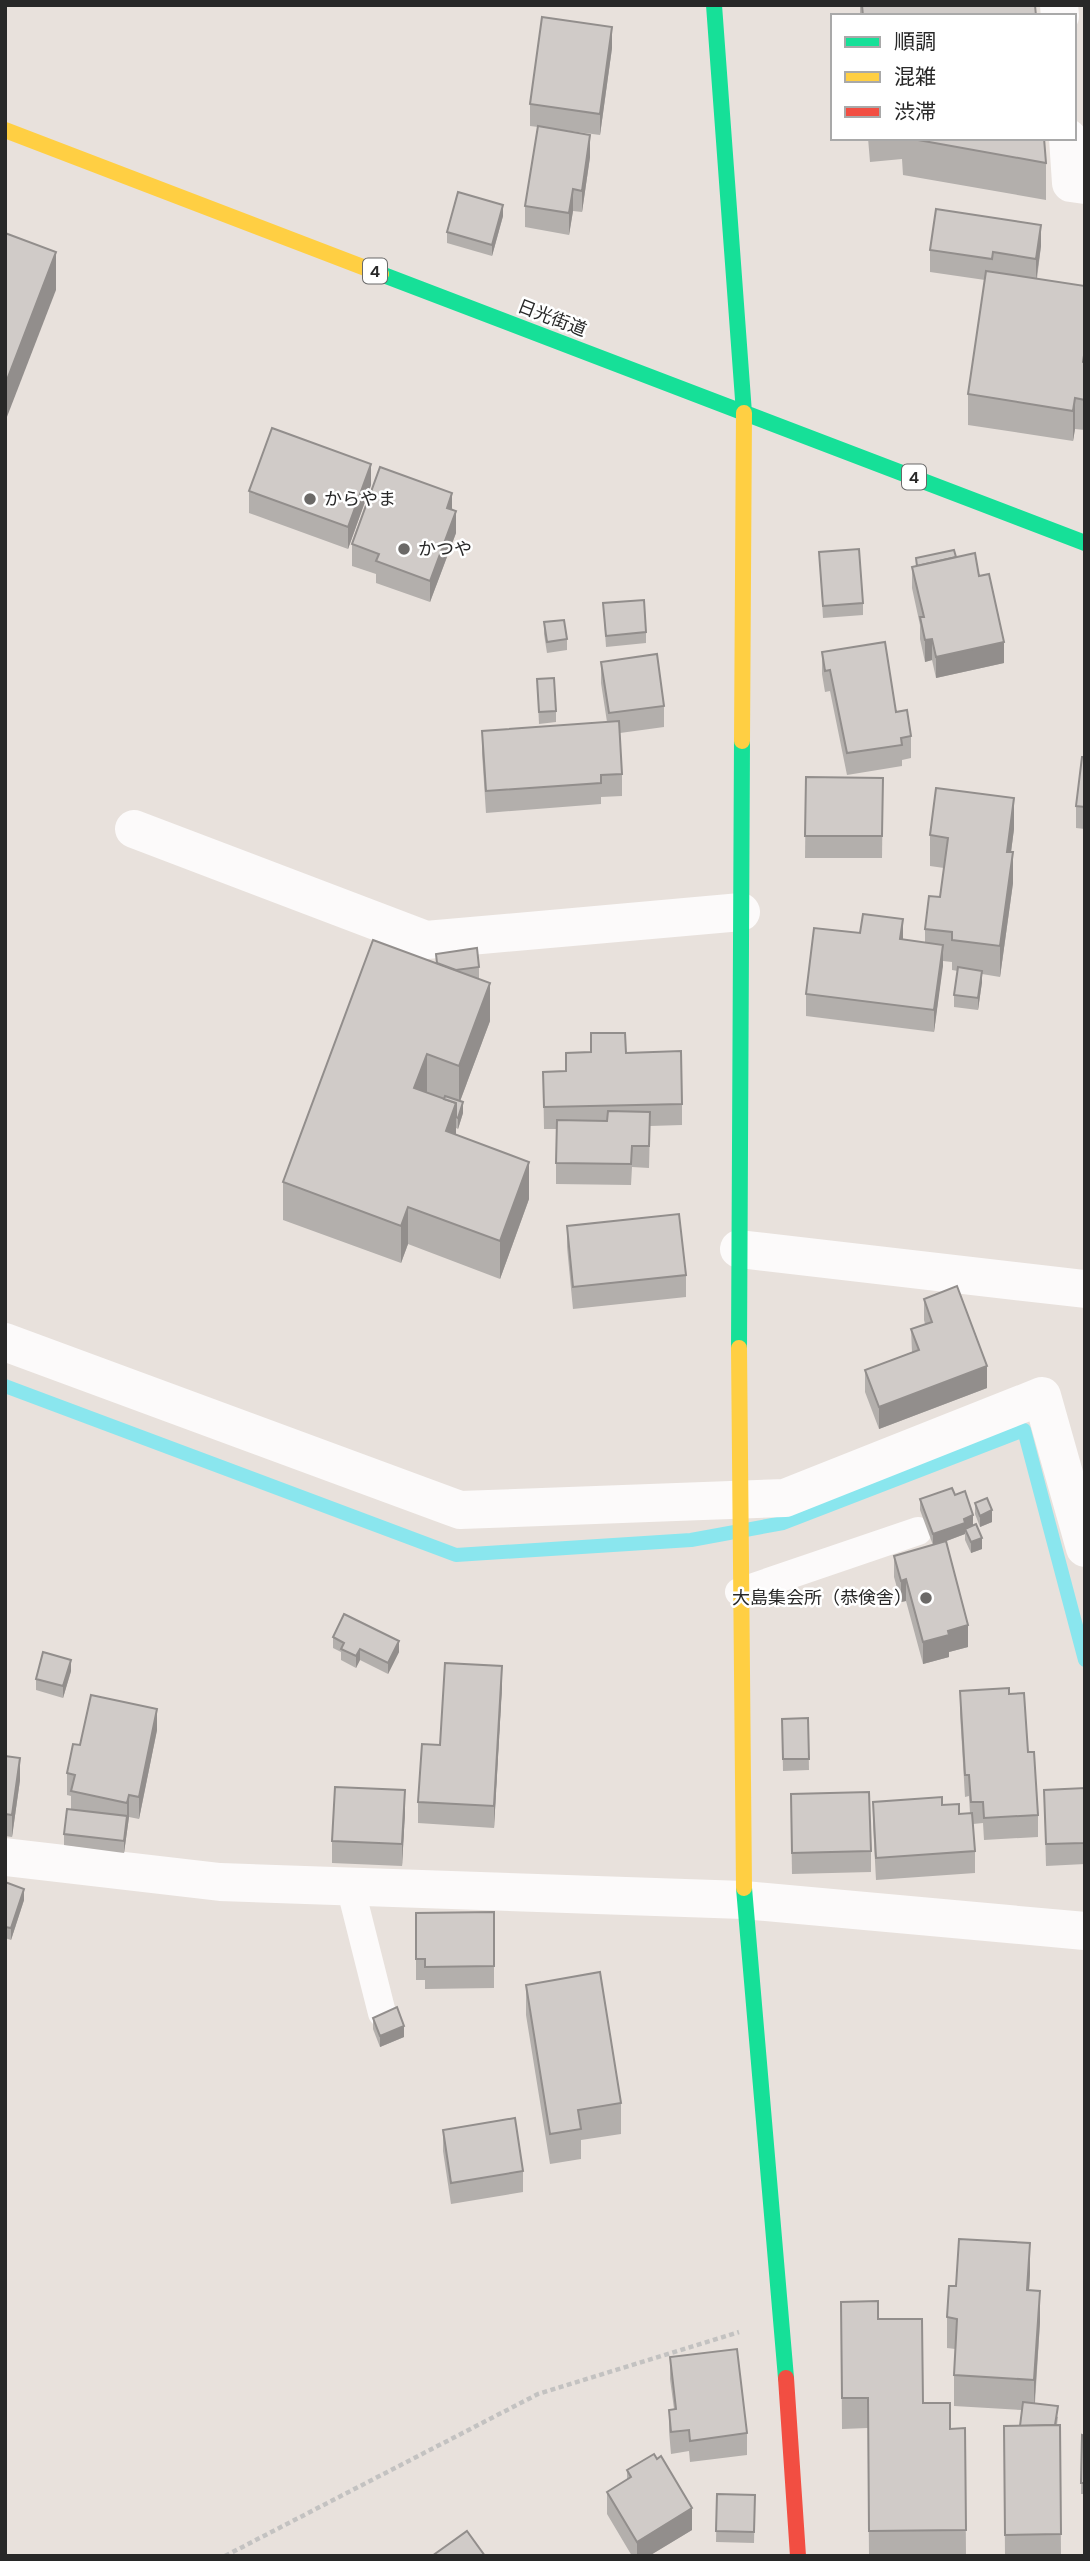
<svg xmlns="http://www.w3.org/2000/svg" width="1090" height="2561" font-family="'DM Sans','Noto Sans JP',sans-serif">
<style>
.lines{fill:none;stroke-linecap:round;stroke-linejoin:round}
.stream{stroke:#8ae6ee;stroke-width:14}
.path{stroke:#c3c2c1;stroke-width:4.5;stroke-dasharray:5 3.5;stroke-linecap:butt}
.lane{stroke:#fcfafa;stroke-width:28}
.street{stroke:#fcfafa;stroke-width:38}
.fast{stroke:#16e098;stroke-width:16}
.slow{stroke:#ffcf43;stroke-width:16}
.jam{stroke:#f24e42;stroke-width:16}
.wall{fill:#b3afac}
.shaded-wall{fill:#928e8c}
.building{fill:#d0cbc8;stroke:#928e8c;stroke-width:2}
.poi-dot{fill:#6b6967;stroke:#fff;stroke-width:2.5}
.labels{text-anchor:middle;dominant-baseline:central;stroke-width:5;stroke-linejoin:round;paint-order:stroke}
.shield{fill:#fff;stroke:#686868;stroke-width:2}
.shield-label{font-size:16px;font-weight:bold;fill:#282828}
.street-label{font-size:18px;fill:#282828;stroke:#fff}
.poi-label{font-size:18px;fill:#282828;stroke:#fff;text-anchor:start}
</style>
<rect width="100%" height="100%" fill="#e8e1dc"/>
<g class="lines">
<polyline class="stream" points="5,1386 456,1555 691,1540 783,1523 1024,1430 1085,1660"/>
<polyline class="path" points="225,2556 538,2394 739,2332"/>
<g class="lane">
<polyline points="739,1592 918,1531"/>
<polyline points="350,1886 382,2013"/>
</g>
<g class="street">
<polyline points="1059,5 1060,16"/>
<polyline points="1068,138 1071,183 1085,185"/>
<polyline points="134,829 426,940 741,912"/>
<polyline points="739,1249 1085,1289"/>
<polyline points="5,1342 460,1510 785,1498 1042,1396 1085,1548"/>
<polyline points="5,1857 220,1882 744,1900 1085,1931"/>
</g>
<g class="fast">
<polyline points="714,5 744,413"/>
<polyline points="381,274 1085,543"/>
<polyline points="739,1348 742,741"/>
<polyline points="744,1888 786,2378"/>
</g>
<g class="slow">
<polyline points="5,130 381,274"/>
<polyline points="742,741 744,413"/>
<polyline points="739,1348 744,1888"/>
</g>
<polyline class="jam" points="786,2378 798,2556"/>
</g>
<g class="wall">
<polygon points="860,5 1035,5 1036,16 860,16"/>
<polygon points="612,48 600,135 555,129 590,157 582,212 573,211 569,235 525,227 525,206 538,127 530,126 530,104"/>
<polygon points="868,138 1044,138 1046,163 1046,200 903,175 902,159 870,162"/>
<polygon points="503,216 492,256 447,243 447,232"/>
<polygon points="1041,246 1037,279 1085,286 1085,430 1075,429 1073,441 968,425 968,394 985,280 930,272 930,250"/>
<polygon points="371,485 348,549 249,513 249,491"/>
<polygon points="452,510 456,533 430,602 376,583 376,574 352,566 352,544"/>
<polygon points="819,552 863,603 863,615 823,618"/>
<polygon points="956,557 979,576 1004,663 936,678 932,660 925,662 920,639 920,625 912,588 912,567 916,566 916,558"/>
<polygon points="603,603 646,632 646,643 606,647"/>
<polygon points="544,622 567,639 567,650 547,653 544,634"/>
<polygon points="822,652 896,712 911,736 911,758 902,760 902,766 847,775 830,691 825,692 822,674"/>
<polygon points="601,662 664,706 664,727 620,733 622,774 622,796 601,797 601,804 486,813 482,753 482,731 607,722 601,683"/>
<polygon points="537,679 556,711 556,722 539,724"/>
<polygon points="1085,757 1085,829 1076,828 1076,806"/>
<polygon points="806,777 883,778 882,858 805,858"/>
<polygon points="1014,829 1011,852 1013,883 1000,977 982,974 982,982 978,1010 954,1007 954,995 958,971 952,970 952,962 943,961 934,1032 806,1016 806,994 903,940 925,943 925,929 940,897 944,868 930,866 930,835"/>
<polygon points="436,954 479,967 479,978 478,979 490,1021 460,1101 463,1113 458,1129 456,1128 456,1135 529,1199 500,1279 408,1244 401,1263 283,1220 283,1182 436,963"/>
<polygon points="626,1053 682,1104 682,1125 650,1126 649,1168 632,1167 631,1185 556,1184 556,1129 544,1129 543,1072 566,1071"/>
<polygon points="567,1226 686,1275 686,1297 573,1309 567,1247"/>
<polygon points="924,1299 987,1388 879,1429 865,1392 865,1370 912,1352 911,1329 925,1324 924,1320"/>
<polygon points="955,1495 973,1525 982,1549 971,1553 965,1540 965,1529 965,1534 944,1542 968,1647 949,1652 949,1657 923,1664 906,1601 901,1602 894,1577 894,1556 933,1545 920,1510 920,1499"/>
<polygon points="975,1503 992,1522 980,1527 975,1514"/>
<polygon points="333,1637 399,1652 388,1674 360,1660 356,1668 341,1660 341,1652 333,1648"/>
<polygon points="71,1671 63,1698 36,1690 36,1679"/>
<polygon points="502,1687 494,1828 418,1823 418,1802 440,1745"/>
<polygon points="960,1691 1009,1694 1028,1752 1038,1815 1038,1837 984,1840 983,1823 973,1824 975,1851 975,1873 876,1880 873,1824 873,1802 942,1805 959,1814 970,1813 969,1796 965,1797 960,1713"/>
<polygon points="808,1718 809,1770 783,1771 782,1719"/>
<polygon points="157,1730 139,1819 129,1817 124,1853 64,1845 64,1834 71,1810 71,1796 67,1795 67,1773 80,1745"/>
<polygon points="5,1756 20,1780 12,1837 5,1836"/>
<polygon points="1085,1788 1085,1864 1046,1866 1044,1790"/>
<polygon points="405,1812 402,1866 332,1863 332,1841"/>
<polygon points="791,1815 871,1851 871,1872 792,1874"/>
<polygon points="5,1882 24,1900 11,1940 5,1938"/>
<polygon points="494,1912 494,1988 425,1989 425,1980 416,1980 416,1913"/>
<polygon points="526,1985 621,2103 621,2134 581,2140 581,2159 550,2164 526,2015"/>
<polygon points="373,2018 404,2037 380,2047 373,2029"/>
<polygon points="443,2130 523,2171 523,2192 451,2204 443,2151"/>
<polygon points="1030,2274 1029,2290 1040,2322 1035,2403 1058,2417 1057,2425 1060,2425 1061,2556 1005,2556 1004,2426 1020,2426 1022,2410 954,2406 954,2375 955,2349 947,2348 947,2317 956,2286"/>
<polygon points="841,2302 878,2319 923,2403 950,2429 965,2428 966,2556 869,2556 868,2428 842,2429"/>
<polygon points="670,2357 747,2433 747,2455 690,2462 689,2451 671,2454 669,2431 669,2410 674,2409 670,2379"/>
<polygon points="1082,2435 1085,2436 1085,2494 1081,2494"/>
<polygon points="627,2470 692,2530 649,2556 632,2556 607,2514 607,2492 627,2480"/>
<polygon points="717,2494 755,2495 754,2543 716,2542"/>
</g>
<g class="shaded-wall">
<polygon points="612,27 612,48 600,135 600,114"/>
<polygon points="590,135 590,157 582,212 582,191"/>
<polygon points="573,189 573,211 569,235 569,213"/>
<polygon points="503,205 503,216 492,256 492,245"/>
<polygon points="1041,225 1041,246 1036,281 1036,259"/>
<polygon points="56,252 56,290 5,422 5,385"/>
<polygon points="1075,398 1075,429 1073,441 1073,411"/>
<polygon points="371,464 371,485 348,549 348,527"/>
<polygon points="452,493 452,515 447,508"/>
<polygon points="456,511 456,533 430,602 430,581"/>
<polygon points="932,639 932,660 925,662 925,640"/>
<polygon points="1004,642 1004,663 936,678 936,657"/>
<polygon points="1014,798 1014,829 1007,882 1007,852"/>
<polygon points="1013,852 1013,883 1000,977 1000,946"/>
<polygon points="903,919 903,941 900,939"/>
<polygon points="943,945 943,966 934,1032 934,1010"/>
<polygon points="982,971 982,982 978,1010 978,998"/>
<polygon points="490,983 490,1021 459,1104 459,1066"/>
<polygon points="427,1054 427,1092 414,1125 414,1088"/>
<polygon points="463,1102 463,1113 458,1129 458,1118"/>
<polygon points="456,1103 456,1141 446,1131"/>
<polygon points="529,1162 529,1199 500,1279 500,1241"/>
<polygon points="408,1207 408,1244 401,1263 401,1226"/>
<polygon points="987,1366 987,1388 879,1429 879,1407"/>
<polygon points="992,1510 992,1522 980,1527 980,1516"/>
<polygon points="973,1515 973,1526 965,1529 965,1534 933,1546 933,1534 964,1519"/>
<polygon points="982,1538 982,1549 971,1553 971,1542"/>
<polygon points="906,1579 906,1601 901,1602 901,1581"/>
<polygon points="968,1625 968,1647 949,1652 949,1657 923,1664 923,1642 948,1631"/>
<polygon points="399,1641 399,1652 388,1674 388,1663"/>
<polygon points="360,1649 360,1660 356,1668 356,1656"/>
<polygon points="71,1660 71,1671 63,1698 63,1686"/>
<polygon points="502,1666 502,1687 494,1828 494,1806"/>
<polygon points="157,1709 157,1730 139,1819 139,1797"/>
<polygon points="20,1758 20,1780 12,1837 12,1815"/>
<polygon points="405,1790 405,1812 402,1866 402,1844"/>
<polygon points="129,1795 129,1817 124,1853 124,1841 127,1818 127,1803"/>
<polygon points="24,1889 24,1900 11,1940 11,1928"/>
<polygon points="404,2026 404,2037 380,2047 380,2036"/>
<polygon points="1030,2243 1030,2274 1027,2321 1027,2290"/>
<polygon points="1040,2291 1040,2322 1034,2410 1034,2380"/>
<polygon points="692,2508 692,2530 649,2556 637,2556 637,2542"/>
</g>
<g class="building">
<polygon points="862,5 1035,5 1036,16 863,16"/>
<polygon points="542,17 612,27 600,114 530,104"/>
<polygon points="538,126 590,135 582,191 573,189 569,213 525,206"/>
<polygon points="907,138 1044,138 1046,163"/>
<polygon points="458,192 503,205 492,245 447,232"/>
<polygon points="936,209 1041,225 1036,259 993,252 992,259 930,250"/>
<polygon points="5,233 56,252 5,385"/>
<polygon points="986,271 1085,286 1085,349 1083,362 1085,363 1085,400 1075,398 1073,411 968,394"/>
<polygon points="272,428 371,464 348,527 249,491"/>
<polygon points="380,467 452,493 447,508 456,511 430,581 376,561 379,554 352,544"/>
<polygon points="859,549 863,603 823,606 819,552"/>
<polygon points="954,550 956,557 917,566 916,558"/>
<polygon points="975,553 979,576 989,574 1004,642 936,657 932,639 925,640 920,617 924,617 912,567"/>
<polygon points="644,600 646,632 606,636 603,603"/>
<polygon points="564,620 567,639 547,642 544,622"/>
<polygon points="885,642 896,712 907,710 911,736 901,738 902,745 847,753 830,670 825,671 822,652"/>
<polygon points="657,654 664,706 609,713 601,662"/>
<polygon points="554,678 556,711 539,712 537,679"/>
<polygon points="619,721 622,774 601,775 601,783 486,791 482,731"/>
<polygon points="1082,757 1085,757 1085,807 1076,806"/>
<polygon points="806,777 883,778 882,836 805,836"/>
<polygon points="936,788 1014,798 1007,852 1013,852 1000,946 952,940 952,932 925,929 929,896 940,897 948,838 930,835"/>
<polygon points="863,914 903,919 900,939 943,945 934,1010 806,994 814,928 860,933"/>
<polygon points="373,940 490,983 459,1066 427,1054 414,1088 456,1103 446,1131 529,1162 500,1241 408,1207 401,1226 283,1182"/>
<polygon points="477,948 479,967 456,970 437,963 436,954"/>
<polygon points="958,967 982,971 978,998 954,995"/>
<polygon points="591,1033 625,1033 626,1053 681,1051 682,1104 544,1107 543,1072 566,1071 566,1053 591,1052"/>
<polygon points="445,1096 463,1102 458,1118 456,1117 456,1103 444,1099"/>
<polygon points="608,1111 650,1112 649,1146 632,1146 631,1164 556,1163 557,1120 607,1121"/>
<polygon points="679,1214 686,1275 573,1287 567,1226"/>
<polygon points="957,1286 987,1366 879,1407 865,1370 919,1350 911,1329 932,1322 924,1299"/>
<polygon points="952,1488 955,1495 965,1491 973,1515 964,1519 965,1523 933,1534 920,1499"/>
<polygon points="987,1498 992,1510 980,1516 975,1503"/>
<polygon points="976,1524 982,1538 971,1542 965,1529"/>
<polygon points="946,1541 968,1625 948,1631 949,1635 923,1642 906,1579 901,1581 894,1556"/>
<polygon points="344,1614 399,1641 388,1663 360,1649 356,1656 341,1649 344,1643 333,1637"/>
<polygon points="43,1652 71,1660 63,1686 36,1679"/>
<polygon points="445,1663 502,1666 494,1806 418,1802 422,1744 440,1745"/>
<polygon points="1009,1688 1009,1694 1024,1693 1028,1752 1034,1752 1038,1815 984,1818 983,1802 971,1802 969,1775 965,1775 960,1691"/>
<polygon points="91,1695 157,1709 139,1797 129,1795 127,1803 71,1791 75,1775 67,1773 73,1744 80,1745"/>
<polygon points="808,1718 809,1759 783,1759 782,1719"/>
<polygon points="5,1756 20,1758 12,1815 5,1814"/>
<polygon points="335,1787 405,1790 402,1844 332,1841"/>
<polygon points="1085,1788 1085,1843 1046,1844 1044,1790"/>
<polygon points="869,1792 871,1851 792,1853 791,1794"/>
<polygon points="942,1797 942,1805 959,1804 959,1814 972,1813 975,1851 876,1858 873,1802"/>
<polygon points="67,1809 127,1816 124,1841 64,1834"/>
<polygon points="5,1882 24,1889 11,1928 5,1927"/>
<polygon points="494,1912 494,1966 425,1967 425,1959 416,1959 416,1913"/>
<polygon points="600,1972 621,2103 578,2110 581,2129 550,2134 526,1985"/>
<polygon points="397,2007 404,2026 380,2036 373,2018"/>
<polygon points="515,2118 523,2171 451,2183 443,2130"/>
<polygon points="959,2239 1030,2243 1027,2290 1040,2291 1034,2380 954,2375 957,2319 947,2317 949,2286 956,2286"/>
<polygon points="878,2301 878,2319 922,2319 923,2403 950,2403 950,2429 965,2428 966,2530 869,2531 868,2398 842,2398 841,2302"/>
<polygon points="737,2349 747,2433 690,2441 689,2430 671,2432 669,2410 676,2409 670,2357"/>
<polygon points="1023,2402 1058,2406 1055,2425 1020,2426"/>
<polygon points="1060,2425 1061,2534 1005,2535 1004,2426"/>
<polygon points="1082,2435 1085,2436 1085,2483 1081,2483"/>
<polygon points="654,2454 657,2459 661,2456 692,2508 637,2542 607,2492 631,2477 627,2470"/>
<polygon points="717,2494 755,2495 754,2532 716,2531"/>
<polygon points="467,2531 485,2556 432,2556"/>
</g>
<g class="poi-dot">
<circle cx="310" cy="499" r="7"/>
<circle cx="404" cy="549" r="7"/>
<circle cx="926" cy="1598" r="7"/>
</g>
<g class="labels">
<g class="shield">
<rect x="363" y="258.5" width="24" height="25" rx="5"/>
<rect x="902" y="464.5" width="24" height="25" rx="5"/>
</g>
<g class="shield-label">
<text x="375" y="271">4</text>
<text x="914" y="477">4</text>
</g>
<g class="street-label">
<text transform="translate(552 318) rotate(21)">日光街道</text>
</g>
<g class="poi-label">
<text x="324" y="499">からやま</text>
<text x="418" y="549">かつや</text>
<text x="912" y="1598" text-anchor="end">大島集会所（恭倹舎）</text>
</g>
</g>
<rect width="1090" height="2561" fill="none" stroke="#282828" stroke-width="14"/>
<rect x="831" y="14" width="245" height="126" fill="#ffffff" stroke="#a9a9a9" stroke-width="2"/>
<rect x="845" y="37" width="35" height="10" fill="#16e098" stroke="#a9a9a9" stroke-width="2"/>
<text x="894" y="49" font-size="21" fill="#282828">順調</text>
<rect x="845" y="72" width="35" height="10" fill="#ffcf43" stroke="#a9a9a9" stroke-width="2"/>
<text x="894" y="84" font-size="21" fill="#282828">混雑</text>
<rect x="845" y="107" width="35" height="10" fill="#f24e42" stroke="#a9a9a9" stroke-width="2"/>
<text x="894" y="119" font-size="21" fill="#282828">渋滞</text>
</svg>
